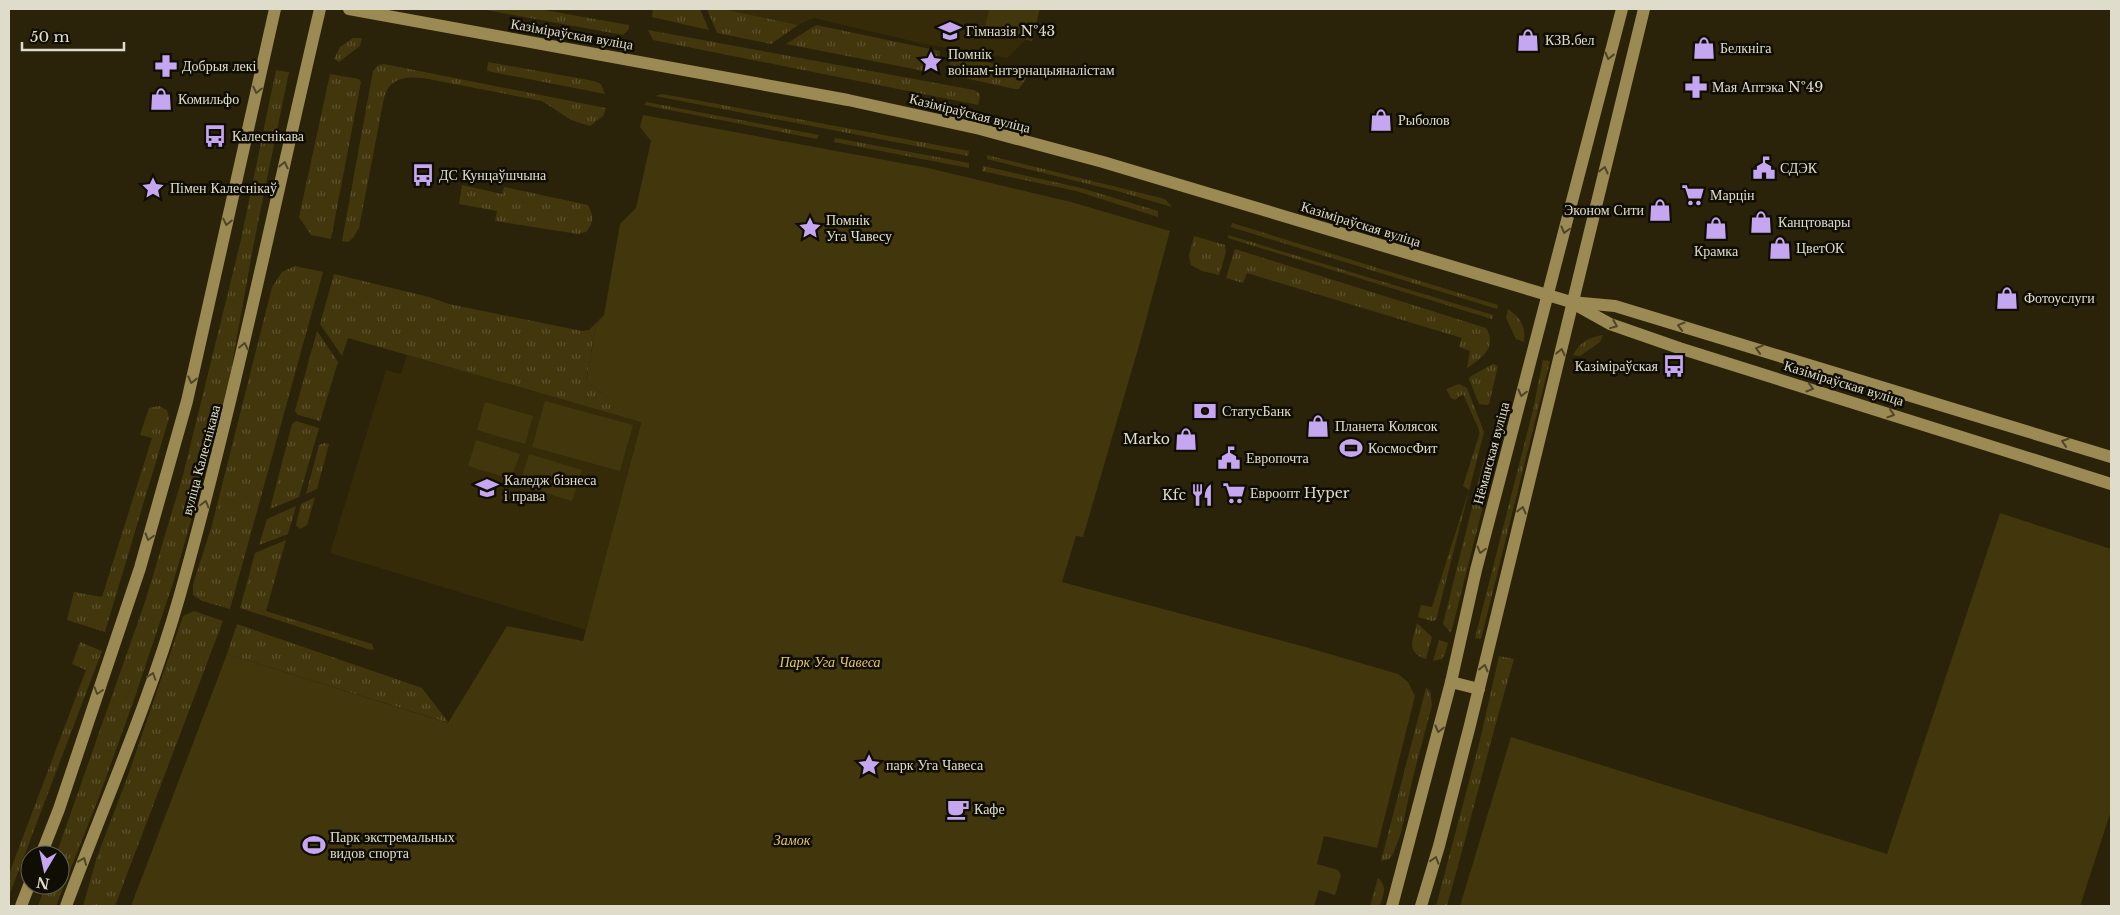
<svg xmlns="http://www.w3.org/2000/svg" width="2120" height="915" font-family="'Libre Baskerville',serif">
<style>
.built{fill:#352b08}
.grass{fill:url(#grass-tufts)}
.park{fill:#42360d}
.lines{fill:none;stroke-linecap:round;stroke-linejoin:round}
.major{stroke:#9b8a53;stroke-width:12}
.oneway{stroke:#4f4528}
.labels{text-anchor:middle;dominant-baseline:central;stroke-width:5;stroke-linejoin:round;paint-order:stroke}
.poi-label{font-size:14px;fill:#e0dccc;stroke:#100d04;text-anchor:start}
.street-label{font-size:14px;fill:#e0dccc;stroke:#100d04}
.park-label{font-size:14px;font-style:italic;fill:#e2c666;stroke:#100d04}
</style>
<defs>
<pattern id="grass-tufts" width="24" height="20" patternUnits="userSpaceOnUse" patternTransform="scale(1.25)"><rect width="24" height="20" fill="#42360d"/><path d="M3 7l-1-3M5 7V3M7 7l1-3M15 17l-1-3M17 17v-4M19 17l1-3" fill="none" stroke="#5d522f"/></pattern>
</defs>
<rect width="100%" height="100%" fill="#2b2309"/>
<g class="built">
<polygon points="723,9 1035,9 1029,36 1007,58 920,43 814,18 798,25"/>
<polygon points="407,355 641,422 586,630 330,553 386,370 401,374"/>
</g>
<g class="grass">
<polygon points="481,9 538,9 629,25 629,29 623,35"/>
<polygon points="653,9 700,9 709,30 652,17"/>
<polygon points="707,9 723,9 798,25 771,44 717,33"/>
<path d="M816 25 940 51C939 62 936 69 924 71L786 44Z"/>
<polygon points="648,30 974,90 979,93 980,98 978,105 653,40"/>
<polygon points="353,38 362,38 360,46 339,62 334,59 340,47"/>
<polygon points="953,54 1028,72 1027,77 1019,89 1015,89 960,77 953,72 949,64"/>
<polygon points="488,62 594,81 601,84 605,94 487,71"/>
<path d="M384 64 606 108 603 116 590 126 571 120 542 101 423 78C405 76 389 78 384 98L359 228 353 238 348 242 342 241 373 71 378 65Z"/>
<polygon points="276,70 289,72 254,242 228,387 198,496 174,580 135,697 99,797 56,906 38,906 46,885 60,885 60,855 56,855 145,602 183,475 240,244"/>
<polygon points="330,74 359,79 361,82 331,239 311,235 299,217"/>
<polygon points="662,94 685,98 969,151 968,156 655,96"/>
<polygon points="646,102 819,135 817,139 644,105"/>
<polygon points="835,138 969,163 969,168 834,142"/>
<polygon points="987,155 1161,198 1166,200 1172,207 1117,191 987,159"/>
<polygon points="983,166 1081,188 1158,211 1158,217 1076,191 982,171"/>
<path d="M462 185 502 194 504 187 588 205C594 216 594 222 586 232L578 234 495 221 497 211 459 204Z"/>
<polygon points="1232,223 1498,305 1497,309 1231,227"/>
<polygon points="1228,235 1493,315 1492,319 1228,238"/>
<polygon points="1194,236 1225,245 1226,252 1219,275 1202,271 1191,265 1189,256"/>
<path d="M1235 249 1486 328C1498 347 1481 359 1467 368L1470 351 1459 347 1462 338 1247 273 1243 283 1226 278Z"/>
<polygon points="295,266 323,272 230,609 202,601 193,595 193,584 212,525 272,287 282,272"/>
<polygon points="334,274 429,297 449,304 582,331 589,330 604,315 596,326 586,381 641,422 348,338 342,356 320,324"/>
<path d="M1508 309C1521 318 1526 327 1524 342L1516 339 1506 318Z"/>
<polygon points="317,331 338,362 320,421 298,415 295,411"/>
<path d="M1603 335 1600 342 1580 356 1573 355C1580 342 1589 337 1603 335Z"/>
<polygon points="1543,360 1550,361 1481,639 1475,638 1533,410"/>
<polygon points="1493,364 1498,366 1489,404 1487,405 1479,404 1469,379 1471,376"/>
<polygon points="1459,384 1467,388 1484,432 1436,620 1432,621 1418,617 1421,605 1432,607 1469,490 1463,486 1480,432 1463,394 1455,400 1451,398 1446,389"/>
<polygon points="159,406 167,410 169,418 105,632 67,620 74,592 102,597 152,438 140,435 149,408"/>
<polygon points="296,421 319,428 299,497 270,509 292,424"/>
<polygon points="324,443 329,444 317,489 306,494 319,445"/>
<polygon points="1487,456 1495,459 1451,633 1443,624 1484,459"/>
<polygon points="315,497 307,525 300,529 296,525 301,504"/>
<polygon points="296,506 288,534 259,545 267,519"/>
<polygon points="286,540 266,611 372,644 374,649 371,650 240,608 255,553"/>
<polygon points="194,611 223,621 115,906 83,906 97,857 126,781 183,616"/>
<path d="M1417 623 1432 637 1426 659C1405 652 1413 640 1417 623Z"/>
<polygon points="237,624 422,688 449,723 227,654"/>
<polygon points="1439,640 1448,643 1445,654 1442,659 1433,661"/>
<polygon points="80,642 102,651 9,896 9,874 86,670 72,664"/>
<path d="M1499 656 1514 659C1490 741 1470 824 1447 906H1436L1480 740Z"/>
<polygon points="1426,688 1430,691 1432,705 1413,777 1401,833 1393,854 1389,859 1381,861"/>
<path d="M1378 878C1388 886 1383 896 1380 906H1370Z"/>
</g>
<g class="park">
<polygon points="989,9 1040,9 1032,41 984,31"/>
<polygon points="643,115 928,168 1071,202 1170,231 1140,342 1083,537 1076,536 1062,582 1309,648 1398,674 1408,682 1415,696 1377,848 1324,836 1317,864 1338,870 1341,875 1335,895 1319,890 1314,906 131,906 227,654 448,723 507,626 583,641 641,423 586,381 596,326 604,315 620,224 636,208 651,141 640,127"/>
<polygon points="545,401 633,425 620,471 532,447"/>
<polygon points="485,402 533,416 525,444 477,430"/>
<polygon points="476,440 520,454 511,479 468,466"/>
<polygon points="529,454 582,470 572,501 519,485"/>
<polygon points="2000,513 2111,549 2111,811 2080,906 1460,906 1511,737 1887,854"/>
</g>
<g class="lines">
<g class="major">
<polyline points="349,9 848,100 980,129 1103,162 1571,302 1615,306 2111,457"/>
<polyline points="1576,305 1610,324 1679,348 2111,484"/>
<polyline points="1451,682 1479,689"/>
<polyline points="41,855 59,809 140,568 187,401 275,9"/>
<polyline points="21,906 30,883"/>
<path d="M66 906C104 804 149 703 179 598 234 403 274 205 320 9"/>
<polyline points="1392,906 1451,682 1476,570 1622,9"/>
<polyline points="1421,906 1439,846 1470,725 1644,9"/>
</g>
</g>
<defs><path id="oneway-chevron" d="M-2-3.5L2.5 0L-2 3.5" fill="none" stroke-width="1.6" stroke-linecap="round" stroke-linejoin="round" transform="scale(1.25)"/></defs>
<g class="oneway">
<use href="#oneway-chevron" transform="translate(1609 56) rotate(104)"/>
<use href="#oneway-chevron" transform="translate(257 90) rotate(103)"/>
<use href="#oneway-chevron" transform="translate(284 165) rotate(-77)"/>
<use href="#oneway-chevron" transform="translate(1604 170) rotate(-76)"/>
<use href="#oneway-chevron" transform="translate(227 222) rotate(102)"/>
<use href="#oneway-chevron" transform="translate(1565 230) rotate(105)"/>
<use href="#oneway-chevron" transform="translate(1614 325) rotate(22)"/>
<use href="#oneway-chevron" transform="translate(1681 326) rotate(-163)"/>
<use href="#oneway-chevron" transform="translate(244 346) rotate(-77)"/>
<use href="#oneway-chevron" transform="translate(1759 349) rotate(-163)"/>
<use href="#oneway-chevron" transform="translate(1561 352) rotate(-78)"/>
<use href="#oneway-chevron" transform="translate(192 380) rotate(104)"/>
<use href="#oneway-chevron" transform="translate(1810 388) rotate(17)"/>
<use href="#oneway-chevron" transform="translate(1522 393) rotate(105)"/>
<use href="#oneway-chevron" transform="translate(1891 414) rotate(18)"/>
<use href="#oneway-chevron" transform="translate(2065 442) rotate(-162)"/>
<use href="#oneway-chevron" transform="translate(205 504) rotate(-75)"/>
<use href="#oneway-chevron" transform="translate(1522 510) rotate(-76)"/>
<use href="#oneway-chevron" transform="translate(149 537) rotate(106)"/>
<use href="#oneway-chevron" transform="translate(1481 550) rotate(105)"/>
<use href="#oneway-chevron" transform="translate(1484 668) rotate(-76)"/>
<use href="#oneway-chevron" transform="translate(152 676) rotate(-71)"/>
<use href="#oneway-chevron" transform="translate(98 691) rotate(108)"/>
<use href="#oneway-chevron" transform="translate(1439 729) rotate(104)"/>
<use href="#oneway-chevron" transform="translate(1435 860) rotate(-73)"/>
<use href="#oneway-chevron" transform="translate(83 861) rotate(-68)"/>
</g>
<defs>
<symbol id="school-bare" viewBox="-9 -9 18 18"><path d="M0-5L7-2L0 1L-7-2ZM-4 1L0 2.5L4 1V4Q0 6-4 4Z" fill="#c5a6f0" stroke="#100d04" stroke-width="2.5" paint-order="stroke"/></symbol>
<symbol id="shop-bare" viewBox="-9 -9 18 18"><path d="M-5-2.5h2.3a2.7 3.5 0 0 1 5.4 0H5L5.5 6h-11ZM-1.5-2.5h3a1.5 2.3 0 0 0-3 0Z" fill="#c5a6f0" stroke="#100d04" stroke-width="2.5" paint-order="stroke"/></symbol>
<symbol id="sight-bare" viewBox="-9 -9 18 18"><path d="M0-6L1.8-2.2L6-1.7L2.9 1.2L3.7 5.4L0 3.3L-3.7 5.4L-2.9 1.2L-6-1.7L-1.8-2.2Z" fill="#c5a6f0" stroke="#100d04" stroke-width="2.5" paint-order="stroke"/></symbol>
<symbol id="pharmacy-bare" viewBox="-9 -9 18 18"><path d="M-2-6h4v4h4v4h-4v4h-4v-4h-4v-4h4Z" fill="#c5a6f0" stroke="#100d04" stroke-width="2.5" paint-order="stroke"/></symbol>
<symbol id="bus-bare" viewBox="-9 -9 18 18"><path d="M-5-6H5V4H4V6H2V4H-2V6H-4V4H-5ZM-3.5-4V0h7V-4ZM-3.5 1.2v1.5H-2V1.2ZM2 1.2v1.5H3.5V1.2Z" fill="#c5a6f0" stroke="#100d04" stroke-width="2.5" paint-order="stroke"/></symbol>
<symbol id="civic-bare" viewBox="-9 -9 18 18"><path d="M-.6-6.5H3V-4.5H.6V-3L4-1V1h2V6H-6V1h2V-1L-.6-3ZM-1.2 2.5V6h2.4V2.5Z" fill="#c5a6f0" stroke="#100d04" stroke-width="2.5" paint-order="stroke"/></symbol>
<symbol id="supermarket-bare" viewBox="-9 -9 18 18"><path d="M-6-5.5h2.5l.6 2H6L4.5 2H-2.5L-4.4-4H-6ZM-1.5 3.2a1.3 1.3 0 1 0 .1 0ZM3 3.2a1.3 1.3 0 1 0 .1 0Z" fill="#c5a6f0" stroke="#100d04" stroke-width="2.5" paint-order="stroke"/></symbol>
<symbol id="bank-bare" viewBox="-9 -9 18 18"><path d="M-6-4H6V4H-6ZM0-2.3a2.3 2.3 0 1 0 0 4.6a2.3 2.3 0 1 0 0-4.6Z" fill="#c5a6f0" stroke="#100d04" stroke-width="2.5" paint-order="stroke"/></symbol>
<symbol id="stadium-bare" viewBox="-9 -9 18 18"><path d="M0-5a6.5 5 0 1 0 0 10a6.5 5 0 1 0 0-10ZM-3.5-1.8h7v3.6h-7Z" fill="#c5a6f0" stroke="#100d04" stroke-width="2.5" paint-order="stroke"/></symbol>
<symbol id="university-bare" viewBox="-9 -9 18 18"><path d="M0-5L7-2L0 1L-7-2ZM-4 1L0 2.5L4 1V4Q0 6-4 4Z" fill="#c5a6f0" stroke="#100d04" stroke-width="2.5" paint-order="stroke"/></symbol>
<symbol id="restaurant-bare" viewBox="-9 -9 18 18"><path d="M-5-6h1v4h1v-4h1v4h1v-4h1v5L-1.5 .5V6h-2V.5L-5-1ZM5-6V6H3V1.5H1.5Q1.5-4 5-6Z" fill="#c5a6f0" stroke="#100d04" stroke-width="2.5" paint-order="stroke"/></symbol>
<symbol id="cafe-bare" viewBox="-9 -9 18 18"><path d="M-5.5-4.5H6V0H3Q3 3.5 0 3.5H-2.5Q-5.5 3.5-5.5 0ZM3-3.2v2h1.7v-2ZM-6 4.5H4V6H-6Z" fill="#c5a6f0" stroke="#100d04" stroke-width="2.5" paint-order="stroke"/></symbol>
</defs>
<g fill-rule="evenodd">
<use href="#school-bare" x="934" y="15" width="32" height="32"/>
<use href="#shop-bare" x="1512" y="24" width="32" height="32"/>
<use href="#shop-bare" x="1688" y="32" width="32" height="32"/>
<use href="#sight-bare" x="915" y="46" width="32" height="32"/>
<use href="#pharmacy-bare" x="150" y="50" width="32" height="32"/>
<use href="#pharmacy-bare" x="1680" y="71" width="32" height="32"/>
<use href="#shop-bare" x="145" y="83" width="32" height="32"/>
<use href="#shop-bare" x="1365" y="104" width="32" height="32"/>
<use href="#bus-bare" x="199" y="120" width="32" height="32"/>
<use href="#civic-bare" x="1748" y="152" width="32" height="32"/>
<use href="#bus-bare" x="407" y="159" width="32" height="32"/>
<use href="#sight-bare" x="137" y="172" width="32" height="32"/>
<use href="#supermarket-bare" x="1677" y="179" width="32" height="32"/>
<use href="#shop-bare" x="1644" y="194" width="32" height="32"/>
<use href="#shop-bare" x="1745" y="206" width="32" height="32"/>
<use href="#sight-bare" x="794" y="212" width="32" height="32"/>
<use href="#shop-bare" x="1700" y="212" width="32" height="32"/>
<use href="#shop-bare" x="1764" y="232" width="32" height="32"/>
<use href="#shop-bare" x="1991" y="282" width="32" height="32"/>
<use href="#bus-bare" x="1658" y="350" width="32" height="32"/>
<use href="#bank-bare" x="1189" y="395" width="32" height="32"/>
<use href="#shop-bare" x="1302" y="410" width="32" height="32"/>
<use href="#shop-bare" x="1170" y="423" width="32" height="32"/>
<use href="#stadium-bare" x="1335" y="432" width="32" height="32"/>
<use href="#civic-bare" x="1213" y="442" width="32" height="32"/>
<use href="#university-bare" x="471" y="472" width="32" height="32"/>
<use href="#supermarket-bare" x="1218" y="477" width="32" height="32"/>
<use href="#restaurant-bare" x="1186" y="479" width="32" height="32"/>
<use href="#sight-bare" x="853" y="749" width="32" height="32"/>
<use href="#cafe-bare" x="942" y="793" width="32" height="32"/>
<use href="#stadium-bare" x="298" y="829" width="32" height="32"/>
</g>
<g class="labels">
<g class="poi-label">
<text x="966" y="31">Гімназія №43</text>
<text x="1545" y="40">КЗВ.бел</text>
<text x="1720" y="48">Белкніга</text>
<text x="948" y="54">Помнік<tspan x="948" dy="16">воінам-інтэрнацыяналістам</tspan></text>
<text x="182" y="66">Добрыя лекі</text>
<text x="1712" y="87">Мая Аптэка №49</text>
<text x="178" y="99">Комильфо</text>
<text x="1398" y="120">Рыболов</text>
<text x="232" y="136">Калеснікава</text>
<text x="1780" y="168">СДЭК</text>
<text x="439" y="175">ДС Кунцаўшчына</text>
<text x="170" y="188">Пімен Калеснікаў</text>
<text x="1710" y="195">Марцін</text>
<text x="1644" y="210" text-anchor="end">Эконом Сити</text>
<text x="826" y="220">Помнік<tspan x="826" dy="16">Уга Чавесу</tspan></text>
<text x="1778" y="222">Канцтовары</text>
<text x="1796" y="248">ЦветОК</text>
<text x="1716" y="251" text-anchor="middle">Крамка</text>
<text x="2024" y="298">Фотоуслуги</text>
<text x="1658" y="366" text-anchor="end">Казіміраўская</text>
<text x="1222" y="411">СтатусБанк</text>
<text x="1335" y="426">Планета Колясок</text>
<text x="1170" y="439" text-anchor="end">Marko</text>
<text x="1368" y="448">КосмосФит</text>
<text x="1246" y="458">Европочта</text>
<text x="504" y="480">Каледж бізнеса<tspan x="504" dy="16">і права</tspan></text>
<text x="1250" y="493">Евроопт Hyper</text>
<text x="1186" y="495" text-anchor="end">Kfc</text>
<text x="886" y="765">парк Уга Чавеса</text>
<text x="974" y="809">Кафе</text>
<text x="330" y="837">Парк экстремальных<tspan x="330" dy="16">видов спорта</tspan></text>
</g>
<g class="street-label">
<text transform="translate(572 34) rotate(10)">Казіміраўская вуліца</text>
<text transform="translate(970 113) rotate(14)">Казіміраўская вуліца</text>
<text transform="translate(1361 224) rotate(17)">Казіміраўская вуліца</text>
<text transform="translate(1844 383) rotate(17)">Казіміраўская вуліца</text>
<text transform="translate(1491 453) rotate(-75)">Нёманская вуліца</text>
<text transform="translate(201 460) rotate(-75)">вуліца Калеснікава</text>
</g>
<g class="park-label">
<text x="830" y="662">Парк Уга Чавеса</text>
<text x="792" y="840">Замок</text>
</g>
</g>
<rect width="2120" height="915" fill="none" stroke="#e0dccc" stroke-width="20"/>
<g transform="translate(45 870) rotate(189)"><circle r="24" fill="#100d04" stroke="#636054"/>
<path d="M0-4L9 19L0 12L-9 19Z" fill="#c5a6f0"/>
<text y="-8" font-size="14" font-weight="bold" text-anchor="middle" fill="#e0dccc">N</text>
</g>
<path d="M22 42v8h102v-8" fill="none" stroke="#e0dccc" stroke-width="2.5"/>
<text x="30" y="42" font-size="15" fill="#e0dccc" stroke="#100d04" stroke-width="4" paint-order="stroke">50 m</text>
</svg>
